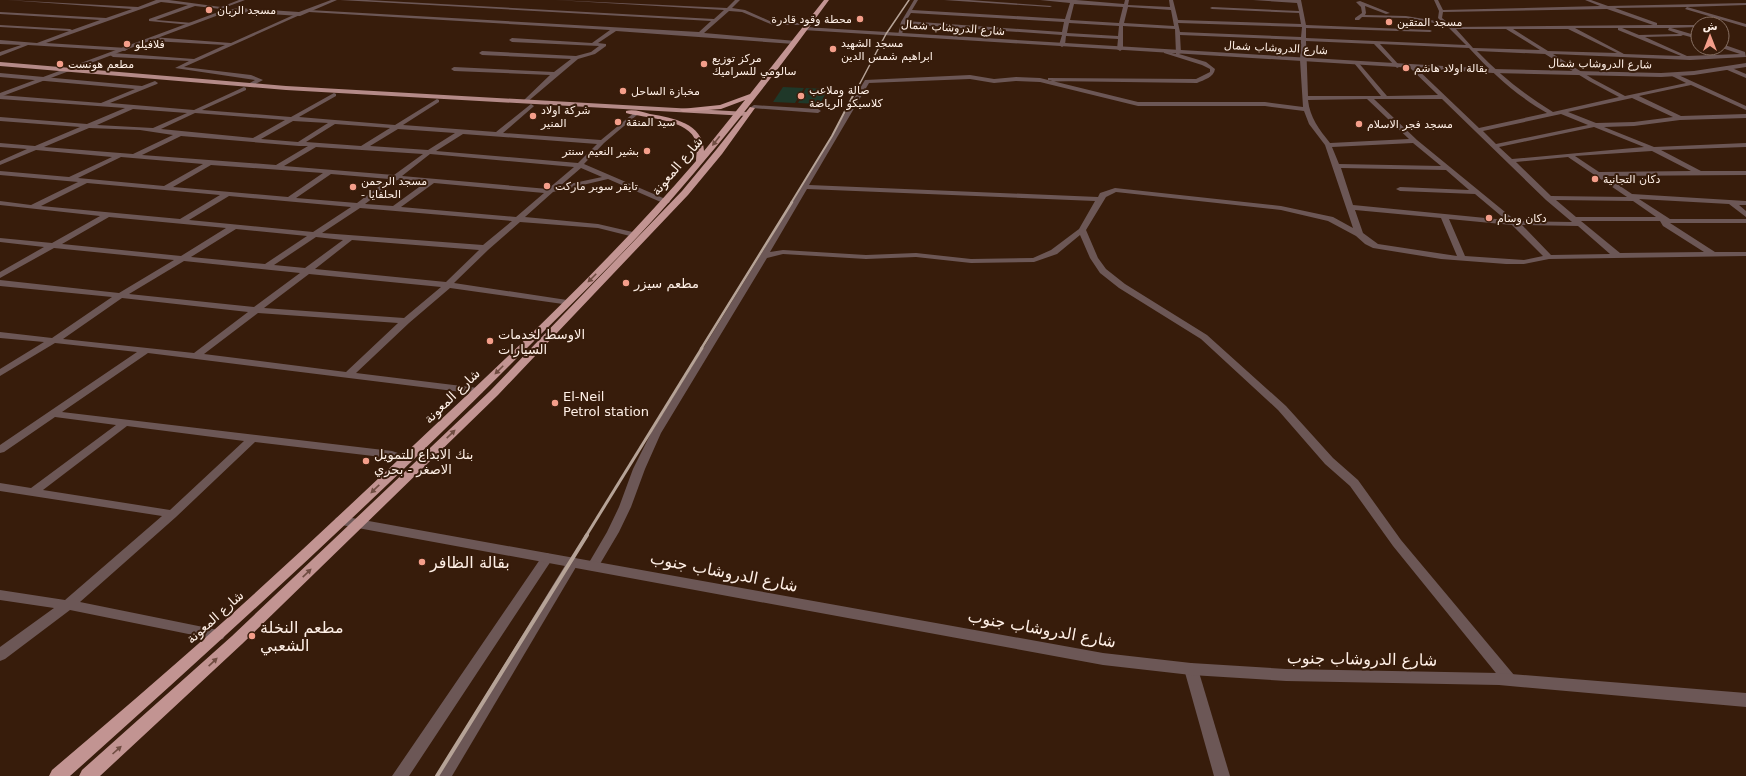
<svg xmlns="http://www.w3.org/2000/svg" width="1746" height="776" font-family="'DejaVu Sans',Vazirmatn,sans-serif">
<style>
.green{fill:#1f3829}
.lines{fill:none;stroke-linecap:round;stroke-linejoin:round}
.minor{fill:#6c5756;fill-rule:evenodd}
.tertiary{fill:#6c5756;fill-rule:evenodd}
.primary{fill:#b48a88;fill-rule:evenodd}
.trunk{fill:#c29492;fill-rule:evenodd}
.rail-far4{stroke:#b6a397;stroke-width:1.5}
.rail-far3{stroke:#b6a397;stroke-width:2}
.rail-far2{stroke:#b6a397;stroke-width:2.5}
.rail-far1{stroke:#b6a397;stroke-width:3}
.rail{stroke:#b6a397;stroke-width:4}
.oneway{fill:#6f4c41}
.poi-dot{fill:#f49e8a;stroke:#371c0b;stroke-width:1.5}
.labels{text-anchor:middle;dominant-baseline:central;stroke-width:4;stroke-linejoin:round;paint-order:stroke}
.far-poi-label{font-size:11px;fill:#feefe6;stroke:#371c0b;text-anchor:start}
.far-street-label{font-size:11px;fill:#feefe6;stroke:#371c0b}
.street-label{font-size:13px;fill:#feefe6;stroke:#371c0b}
.poi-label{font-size:13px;fill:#feefe6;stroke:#371c0b;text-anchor:start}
.near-poi-label{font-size:16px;fill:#feefe6;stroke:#371c0b;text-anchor:start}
.near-street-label{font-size:16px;fill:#feefe6;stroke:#371c0b}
</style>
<rect width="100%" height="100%" fill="#371c0b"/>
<g class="green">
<polygon points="783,87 804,88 795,103 773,102"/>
<polygon points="806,88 828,89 820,104 798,103"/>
</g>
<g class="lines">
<g class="minor">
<polygon points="7,0 138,7 156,0 169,0 221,7 239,0 245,0 221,9 195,6 156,20 193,23 191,25 149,21 149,19 188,5 161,2 46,43 127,48 128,49 125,51 28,45 0,56 0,52 21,45 0,44 0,40 37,43 69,31 0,27 0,25 70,29 72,30 100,20 0,14 0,12 106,18 132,9"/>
<polygon points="340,0 367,0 714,19 724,10 555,0 727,8 735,0 740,0 732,8 745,10 774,23 809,23 811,24 809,25 773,25 742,12 729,11 704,33 796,41 794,44 616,31 598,43 606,44 606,46 595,54 578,59 526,103 523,101 524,100 550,75 454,71 451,69 454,67 554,72 571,59 482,55 479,53 482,51 576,56 591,52 599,46 512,42 509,40 512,38 592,43 610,30 309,12 307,11 309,10 699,32 711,21"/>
<path d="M914 0H918L912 10 1065 19 1070 3 1040 0H1076L1124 4 1125 0H1129L1128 5 1170 7 1169 0H1173L1178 20 1301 24 1299 13 1212 9 1210 8 1212 7 1299 11 1297 3 1253 0H1301L1306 25 1430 30 1432 31 1430 32 1306 28V38L1466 45 1446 25 1406 18 1362 17 1359 20H1355V18L1362 13 1361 7 1356 2 1360 1 1390 13 1386 14 1365 6 1366 13 1365 15 1406 16 1442 22 1438 18 1439 11 1434 0H1438L1443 10 1600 6 1585 0H1591L1608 6 1746 3V5L1687 7 1746 24V27L1685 9 1687 7 1615 8 1657 23V25H1698V27L1671 28 1698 36V39L1683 35 1681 36 1645 37 1687 56 1740 54 1722 48V44L1745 52 1746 57 1690 60 1553 54 1593 79 1625 96 1686 83 1672 76 1671 75 1674 73 1746 106V110L1691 85 1639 96 1681 116 1746 114V118L1680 120 1634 126 1604 127 1654 147 1746 143V147L1661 150 1701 171H1746V175L1605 176 1632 194 1746 201V205H1739L1746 211V217L1729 204 1639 199 1670 219H1746V223H1670L1715 252H1746V256L1549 259 1524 264H1506L1441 259 1373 248 1365 244 1356 236 1328 221 1281 210 1116 192 1106 197 1086 230 1098 258 1106 269 1125 284 1207 335 1286 406 1333 458 1358 480 1401 540 1514 675 1516 679 1514 683 1509 685 1504 683 1393 546 1350 486 1325 464 1278 410 1201 339 1119 288 1100 273 1090 258 1080 235 1057 254 1034 262 971 263 916 257 866 259 783 254 767 258 661 433 645 469 631 507 619 532 597 569 593 571 589 569 587 566 607 532 619 507 633 469 651 433 760 256 865 80 970 75 994 79 1016 77 1040 78 1138 102H1265L1303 107 1300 60 1301 40 1180 35 1181 53 1179 54 1206 62 1215 69C1214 77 1204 80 1197 83L1050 81 1048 80V78L1196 79 1210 72V69L1202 65 1164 53V51L1176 54 1175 29 1123 26V49L1120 51 1117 49 1118 39 1066 36 1065 45 1062 47 1059 45 1062 35 905 24 902 34 898 35 901 22ZM1074 4 1123 7 1119 23 1070 20ZM1128 7 1171 10 1174 26 1124 23ZM1607 9 1653 25 1453 27 1442 18 1443 12ZM911 13 1064 22 1062 32 906 21ZM1069 23 1119 26 1118 36 1067 33ZM1178 23 1302 27 1301 37 1180 32ZM1575 28H1618V30L1681 56 1624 54ZM1622 28H1669L1668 30 1679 34 1639 35ZM1456 29H1506L1540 50 1473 48ZM1513 29H1568L1617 53 1548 51ZM1306 41 1374 44 1397 68 1399 67V65L1380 44 1469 48C1492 73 1517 96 1547 113L1479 128 1414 66 1409 67 1438 95 1387 96 1357 61 1354 63 1381 96H1308ZM1477 51 1545 54 1589 81 1619 97 1553 112C1525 95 1500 75 1477 51ZM970 79 994 83 1016 81 1040 82 1138 106H1265L1304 111 1309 124 1325 145 1353 228 1333 217 1281 206 1115 188 1100 193 1098 197 809 185 869 83ZM1632 98 1673 117 1634 122 1596 123 1568 112ZM1367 99 1409 139 1330 143C1319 129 1310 118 1308 100ZM1374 99H1442L1546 200 1572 222 1516 221 1417 140ZM1561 114 1588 125 1496 144 1483 131ZM1594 127 1644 147 1512 159 1499 147ZM1413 143 1441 166 1339 164 1332 147ZM1652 151 1691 171 1599 172 1575 156ZM1568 157 1627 197 1551 196 1516 162ZM1341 168 1446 170 1469 190 1400 187 1396 189 1400 191 1475 194 1506 220 1353 205ZM807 189 1095 201 1079 229 1051 250 1033 258 971 259 916 253 866 255 783 250 770 252ZM1556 200 1633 201 1656 217H1576ZM1355 210 1441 218 1457 256 1378 244 1363 233ZM1449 219 1512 225 1543 256 1524 260 1465 256ZM1581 221H1660L1663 226 1704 252 1620 253ZM1522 225 1578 226 1610 254 1551 255Z"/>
<polygon points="944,0 969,0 1052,6 1050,7"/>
<polygon points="298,13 302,14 184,67 251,75 263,80 250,87 248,86 248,84 255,80 175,68 189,61 113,57 110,55 113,53 194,59 225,45 152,41 149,39 152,37 231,43"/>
<polygon points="1727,66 1746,74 1746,78 1725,69 1724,68"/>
<path d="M0 73 142 86 155 81 158 83 157 84 110 103 194 110 244 87 246 88V90L202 110 291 117 334 93 336 94V96L299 117 395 125 437 99 439 100V102L403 125 496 132 531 104 534 106 533 107 503 133 601 140 635 112 637 113V115L604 143 584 164 670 201 669 203H663L608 179 553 192 525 217 598 224 637 233 638 235 634 237 598 228 520 222 488 250 454 283 567 300 570 301 571 303 570 305 450 288 409 323 356 373 478 388 483 391 482 393 478 394 148 353 62 412 392 451 410 457 412 460 410 463 406 464 390 458 255 442 176 517 80 602 218 630 223 631 225 635 223 639 218 640 70 610 5 659 0 661V647L54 608 0 600V590L65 600 162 516 0 491V483L31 488 116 425 55 417 4 452 0 453V445L137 352 55 343 0 376V369L44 342 0 338V332L52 338 112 297 0 286V280L119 293 174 260 54 248 0 278V272L44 247 0 242V238L52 243 100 216 0 205V201L31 205 78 182 0 175V171L69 177 112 157 36 150 0 165V161L27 149 0 147V143L35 146 80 127 0 121V117L87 124 125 108 0 99V95L101 103 135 89 0 77ZM133 109 187 113 153 128 97 125ZM195 113 285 120 253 138 161 129ZM293 121 328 123 298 142 261 139ZM335 124 390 128 361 146 306 142ZM89 128 140 130 173 135 133 154 44 147ZM398 129 455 133 428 150 370 146ZM463 134 597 144 578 163 436 151ZM181 136 299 146H308L276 165 142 155ZM316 147 423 154 394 175 284 166ZM430 154 574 167 548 189 402 176ZM121 157 203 164 164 186 78 178ZM211 165 323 173 288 197 173 187ZM581 168 602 177 560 186ZM331 174 389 179 357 203 296 198ZM397 180 426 182 393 206 365 204ZM87 183 220 195 180 219 41 206ZM434 183 544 193 516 217 401 207ZM229 196 351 207 313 232 189 220ZM360 208 512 221 483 245 322 233ZM109 217 226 228 181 256 62 244ZM236 229 307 236 265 264 191 257ZM316 237 343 240 305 268 274 265ZM352 240 479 250 446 282 315 269ZM184 261 300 273 254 307 129 294ZM309 274 441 287 404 318 264 308ZM122 298 248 312 194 353 63 339ZM258 313 398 323 346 372 204 354ZM127 426 244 441 170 510 43 490Z"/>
<polygon points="754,105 818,109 821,111 818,113 752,108 751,107"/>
<polygon points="547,553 551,555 553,558 551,561 409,776 392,776 543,555"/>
<polygon points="573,557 577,559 579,562 452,776 436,776 569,559"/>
<polygon points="1191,663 1196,665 1198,669 1230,776 1214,776 1184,669 1186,665"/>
</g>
<g class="tertiary">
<polygon points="331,0 337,0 300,16 239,12 224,13 0,97 0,93 221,11 239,8 299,12"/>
<polygon points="805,27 1493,69 1661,73 1694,71 1746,63 1746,67 1694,75 1661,77 1493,73 803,30 802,29"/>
<polygon points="341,516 1103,653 1191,663 1286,669 1499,673 1746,693 1746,707 1499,685 1286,681 1191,675 1103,665 336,524 334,521 336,518"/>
</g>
<polygon class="primary" points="0,62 286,86 747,112 750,114 747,116 286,90 0,66"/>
<g class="trunk">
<path d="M824 0H829C779 69 726 137 670 201 621 257 566 309 513 362 370 505 221 641 70 776H49L52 770C106 724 160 678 214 630 288 564 361 495 433 427 524 342 615 255 696 161 696 155 698 148 696 142 690 119 644 118 626 113V111C633 109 643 112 650 114 673 118 703 123 704 151L745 100 721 109 683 112 680 110 681 109 720 105 750 94Z"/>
<polygon points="750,107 755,108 722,154 688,195 498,395 242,644 100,776 79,776 82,770 232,636 490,391 682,191 716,150"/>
</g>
<polyline class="rail-far4" points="857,89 886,34 909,0"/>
<polyline class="rail-far3" points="791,203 832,136 857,88"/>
<polyline class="rail-far2" points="701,349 792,202"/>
<polyline class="rail-far1" points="586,536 702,348"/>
<polyline class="rail" points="437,776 587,535"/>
</g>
<defs><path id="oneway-solid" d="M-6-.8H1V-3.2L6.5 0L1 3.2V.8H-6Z"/></defs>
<g class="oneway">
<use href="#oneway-solid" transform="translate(716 141) rotate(128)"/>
<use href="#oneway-solid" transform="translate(592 278) rotate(135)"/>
<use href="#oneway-solid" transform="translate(499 370) rotate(135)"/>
<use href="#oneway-solid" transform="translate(451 434) rotate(-44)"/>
<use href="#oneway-solid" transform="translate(375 489) rotate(136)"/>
<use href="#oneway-solid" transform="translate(307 573) rotate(-44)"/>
<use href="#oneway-solid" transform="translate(213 662) rotate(-43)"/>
<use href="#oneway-solid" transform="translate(117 750) rotate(-42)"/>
</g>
<g class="poi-dot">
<circle cx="209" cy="10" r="4"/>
<circle cx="860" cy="19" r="4"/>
<circle cx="1389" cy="22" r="4"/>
<circle cx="127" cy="44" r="4"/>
<circle cx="833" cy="49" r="4"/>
<circle cx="60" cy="64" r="4"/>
<circle cx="704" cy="64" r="4"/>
<circle cx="1406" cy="68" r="4"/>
<circle cx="623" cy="91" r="4"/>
<circle cx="801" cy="96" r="4"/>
<circle cx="533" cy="116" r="4"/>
<circle cx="618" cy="122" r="4"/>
<circle cx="1359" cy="124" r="4"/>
<circle cx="647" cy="151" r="4"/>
<circle cx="1595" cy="179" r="4"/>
<circle cx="547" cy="186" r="4"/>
<circle cx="353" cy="187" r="4"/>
<circle cx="1489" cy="218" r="4"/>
<circle cx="626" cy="283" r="4"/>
<circle cx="490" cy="341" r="4"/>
<circle cx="555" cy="403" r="4"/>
<circle cx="366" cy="461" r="4"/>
<circle cx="422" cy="562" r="4"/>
<circle cx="252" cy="636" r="4"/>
</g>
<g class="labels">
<g class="far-poi-label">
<text x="217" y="10">مسجد الريان</text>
<text x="852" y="19" text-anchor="end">محطة وقود قادرة</text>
<text x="1397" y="22">مسجد المتقين</text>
<text x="841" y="43">مسجد الشهيد<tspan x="841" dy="13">ابراهيم شمس الدين</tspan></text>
<text x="135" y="44">فلافيلو</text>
<text x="712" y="58">مركز توزيع<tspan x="712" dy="13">سالومي للسراميك</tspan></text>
<text x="68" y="64">مطعم هونست</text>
<text x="1414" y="68">بقالة اولاد هاشم</text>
<text x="809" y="90">صالة وملاعب<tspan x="809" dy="13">كلاسيكو الرياضة</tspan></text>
<text x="631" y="91">مخبازة الساحل</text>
<text x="541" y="110">شركة اولاد<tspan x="541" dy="13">المنير</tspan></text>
<text x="626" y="122">سيد المنقة</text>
<text x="1367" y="124">مسجد فجر الاسلام</text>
<text x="639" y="151" text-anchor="end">بشير النعيم سنتر</text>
<text x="1603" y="179">دكان التجانية</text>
<text x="361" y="181">مسجد الرحمن<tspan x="361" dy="13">- الحلفايا</tspan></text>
<text x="555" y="186">تايقر سوبر ماركت</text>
<text x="1497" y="218">دكان وسام</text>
</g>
<g class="far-street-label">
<text transform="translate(953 28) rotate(4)">شارع الدروشاب شمال</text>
<text transform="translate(1276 48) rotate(3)">شارع الدروشاب شمال</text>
<text transform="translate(1600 64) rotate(1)">شارع الدروشاب شمال</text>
</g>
<g class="street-label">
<text transform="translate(677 166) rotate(-50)">شارع المعونة</text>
<text transform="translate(452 396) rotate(-44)">شارع المعونة</text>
<text transform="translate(215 617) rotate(-42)">شارع المعونة</text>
</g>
<g class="poi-label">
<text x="634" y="283">مطعم سيزر</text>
<text x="498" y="334">الاوسط لخدمات<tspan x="498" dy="15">السيارات</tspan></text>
<text x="563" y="396">El-Neil<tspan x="563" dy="15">Petrol station</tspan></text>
<text x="374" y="454">بنك الابداع للتمويل<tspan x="374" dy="15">الاصغر - بحري</tspan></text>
</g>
<g class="near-poi-label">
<text x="430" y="562">بقالة الظافر</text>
<text x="260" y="627">مطعم النخلة<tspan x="260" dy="18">الشعبي</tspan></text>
</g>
<g class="near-street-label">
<text transform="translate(724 572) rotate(11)">شارع الدروشاب جنوب</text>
<text transform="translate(1042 629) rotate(10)">شارع الدروشاب جنوب</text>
<text transform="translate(1362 659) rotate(1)">شارع الدروشاب جنوب</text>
</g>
</g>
<g transform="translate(1710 36)"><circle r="19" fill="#371c0b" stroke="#877063"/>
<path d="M0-3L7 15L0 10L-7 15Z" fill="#f49e8a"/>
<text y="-6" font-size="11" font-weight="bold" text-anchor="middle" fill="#feefe6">ش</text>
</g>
</svg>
